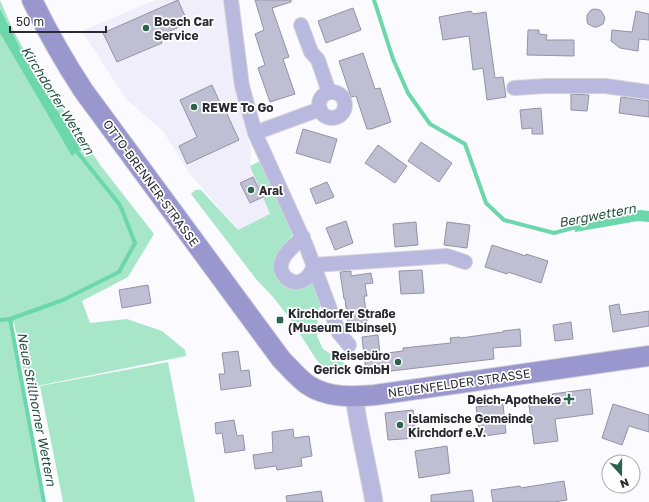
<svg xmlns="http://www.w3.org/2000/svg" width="649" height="502" font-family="'Golos Text',sans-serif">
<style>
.built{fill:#efeefa}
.green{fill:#a8e6c9}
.water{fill:#6cd7ab}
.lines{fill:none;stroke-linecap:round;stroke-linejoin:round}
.stream{stroke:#6cd7ab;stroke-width:4}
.building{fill:#bfbfd3;stroke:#9392a6}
.minor-casing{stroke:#d4d4da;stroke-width:16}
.tertiary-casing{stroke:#d4d4da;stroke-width:19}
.secondary-casing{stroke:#d4d4da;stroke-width:22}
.minor{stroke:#b9b8de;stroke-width:14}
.tertiary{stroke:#b9b8de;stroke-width:17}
.secondary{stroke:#9a96ce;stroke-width:20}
.poi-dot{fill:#2b644d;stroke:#fff;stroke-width:1.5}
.labels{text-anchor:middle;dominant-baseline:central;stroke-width:3.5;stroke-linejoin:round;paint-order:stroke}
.poi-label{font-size:12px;font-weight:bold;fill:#292931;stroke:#fff;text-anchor:start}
.street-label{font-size:12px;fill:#292931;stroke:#fff}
.water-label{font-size:13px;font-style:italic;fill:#224f3d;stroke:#fff}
</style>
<rect width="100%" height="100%" fill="#fafaff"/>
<polygon class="built" points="155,0 223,0 228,15 234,86 251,151 250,166 270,214 238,230 190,174 163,131 126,99 82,31"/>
<g class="green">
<polygon points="0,0 13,30 31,62 101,166 154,234 128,277 82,301 90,323 127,319 162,331 185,350 186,356 27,388 14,322 9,324 45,502 0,502"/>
<path d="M260 161 294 232 274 262 275 275 281 283 290 288 300 289 308 286 314 280 321 303 318 313 317 336 323 349 343 362 346 366V372L344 374 334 373 321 365 316 359 291 320 273 297 256 279 191 194C194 190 196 189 201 190L238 230 270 214 250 166Z"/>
<polygon points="168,362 195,502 63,502 40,386"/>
</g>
<g class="water">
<polygon points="0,9 34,75 82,148 72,156 0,33"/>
<polygon points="641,210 649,211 649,222 638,221 575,232 575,222 625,211"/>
</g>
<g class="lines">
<g class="stream">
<polyline points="374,0 393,59 408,93 430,124 465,144 486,203 504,220 554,233 580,226"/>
<polyline points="10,319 44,502"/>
<polyline points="0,320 10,319 63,300 119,272 135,243 120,205 74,148"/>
</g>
</g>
<g class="building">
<polygon points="178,0 188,23 159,36 162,43 117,62 103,33"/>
<polygon points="255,0 291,0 291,2 272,8 289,57 283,59 295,94 270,102 258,68 265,65 255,34 264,30"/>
<polygon points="353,8 361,30 326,43 318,21"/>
<polygon points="594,9 600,10 602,12 605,18 603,24 597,27 594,27 588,24 587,21 587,15 591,10"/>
<polygon points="471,11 473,14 486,12 495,78 503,77 506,97 487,100 483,68 473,70 469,36 443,40 439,17"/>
<polygon points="636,11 649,14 649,40 639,39 638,51 620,48 611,41 612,30 632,32"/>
<polygon points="528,30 539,30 539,34 547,35 546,40 574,40 574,56 527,55"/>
<polygon points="363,53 375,89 380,88 391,122 371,129 367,129 356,96 351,97 339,61"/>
<polygon points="212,85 220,103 222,103 239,140 187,164 179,146 197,137 180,100"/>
<polygon points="571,94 589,95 587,111 571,110"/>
<polygon points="621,97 649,101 649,117 619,113"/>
<polygon points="541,108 543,134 532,134 532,128 522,129 520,110"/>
<polygon points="303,129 337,139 330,163 296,153"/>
<polygon points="421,142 452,163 439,182 408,161"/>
<polygon points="378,145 407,166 395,183 365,163"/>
<polygon points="253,177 263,197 250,203 240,183"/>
<polygon points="327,182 334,197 316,204 310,189"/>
<polygon points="346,221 353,243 335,250 326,228"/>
<polygon points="416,222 418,245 395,247 393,224"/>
<polygon points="447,222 470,225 467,248 444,245"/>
<polygon points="492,245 526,256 526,254 548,261 541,283 508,272 507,274 485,267"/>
<polygon points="422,270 424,293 401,294 399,271"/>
<polygon points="351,271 351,276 371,273 373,283 365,284 367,296 364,296 368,329 349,332 345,299 344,299 340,272"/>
<polygon points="148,285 151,303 122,308 119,290"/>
<polygon points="619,304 621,315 649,311 649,326 613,332 609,306"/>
<polygon points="571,322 573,339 555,341 553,325"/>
<polygon points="520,329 521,346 493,348 494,359 382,372 366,373 362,337 378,335 380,354 403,351 403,348 451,343 450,338 460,337 461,338 503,332 503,331"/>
<polygon points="238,351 241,371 249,370 251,386 221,390 219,374 225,374 222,353"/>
<polygon points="590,389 593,414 555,419 558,441 534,444 529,405 553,402 552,394"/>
<polygon points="503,404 506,433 484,436 483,429 479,429 476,407"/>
<polygon points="613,404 649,415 649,432 629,426 622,445 602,438"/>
<polygon points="413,410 416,438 388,440 385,413"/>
<polygon points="234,420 237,436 243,435 245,450 225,453 222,433 216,434 215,423"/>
<polygon points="293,429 294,438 309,436 312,456 301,458 302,466 277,470 276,466 255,469 253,455 273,452 272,432"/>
<polygon points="447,446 450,473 419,478 415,451"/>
<polygon points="564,481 567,500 554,502 493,502 491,490 520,486 521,488"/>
<polygon points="472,490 474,502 431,502 431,495"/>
<polygon points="321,491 323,502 287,502 286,496"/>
</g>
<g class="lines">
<defs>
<g id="minor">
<polyline points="231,0 242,86 255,133 307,248 339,333 349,345"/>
<polyline points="301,25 311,52 318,60 329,92"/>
<polyline points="514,88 546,86 605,86 649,92"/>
<circle cx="332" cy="105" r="13"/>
<polyline points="255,133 320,109"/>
<path d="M303 237C296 244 285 252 282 261 275 279 304 296 314 265"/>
<polyline points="314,265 447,256 465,262"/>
</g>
<path id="tertiary" d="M354 396C359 432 368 467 374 502"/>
<path id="secondary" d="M32 0C47 31 64 61 83 90 90 100 98 110 105 120L281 359C290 368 298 378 308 385 327 398 353 397 375 395L649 356"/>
</defs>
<use href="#minor" class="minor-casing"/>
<use href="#tertiary" class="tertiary-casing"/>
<use href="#secondary" class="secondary-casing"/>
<use href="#minor" class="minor"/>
<use href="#tertiary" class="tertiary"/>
<use href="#secondary" class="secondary"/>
</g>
<g class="poi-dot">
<circle cx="146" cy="28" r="4"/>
<circle cx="194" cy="107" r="4"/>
<circle cx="251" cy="190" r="4"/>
<rect x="276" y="316" width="8" height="8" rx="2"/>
<circle cx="398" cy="362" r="4"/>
<path d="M567 393h4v4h4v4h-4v4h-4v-4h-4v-4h4z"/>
<circle cx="400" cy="425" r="4"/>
</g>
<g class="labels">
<g class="poi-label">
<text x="154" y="21">Bosch Car<tspan x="154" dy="14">Service</tspan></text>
<text x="202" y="107">REWE To Go</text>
<text x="259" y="190">Aral</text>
<text x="288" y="313">Kirchdorfer Straße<tspan x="288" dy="14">(Museum Elbinsel)</tspan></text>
<text x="390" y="355" text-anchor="end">Reisebüro<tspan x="390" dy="14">Gerick GmbH</tspan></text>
<text x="561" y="399" text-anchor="end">Deich-Apotheke</text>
<text x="408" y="418">Islamische Gemeinde<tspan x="408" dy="14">Kirchdorf e.V.</tspan></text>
</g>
<g class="street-label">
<text transform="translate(151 183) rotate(54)">OTTO-BRENNER-STRASSE</text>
<text transform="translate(459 383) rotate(-8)">NEUENFELDER STRASSE</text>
</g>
<g class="water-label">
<text transform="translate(58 100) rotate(58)">Kirchdorfer Wettern</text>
<text transform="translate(597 215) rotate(-11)">Bergwettern</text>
<text transform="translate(37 409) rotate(79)">Neue Stillhorner Wettern</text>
</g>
</g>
<g transform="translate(621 474) rotate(159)"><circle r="19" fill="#ffffff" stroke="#a9a9ad"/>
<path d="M0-3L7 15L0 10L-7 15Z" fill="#2b644d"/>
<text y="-6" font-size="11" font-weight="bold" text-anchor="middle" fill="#292931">N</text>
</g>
<path d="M10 26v6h96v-6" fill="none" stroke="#292931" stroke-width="2"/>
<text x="16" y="26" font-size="12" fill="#292931" stroke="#ffffff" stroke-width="3" paint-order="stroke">50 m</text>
</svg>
